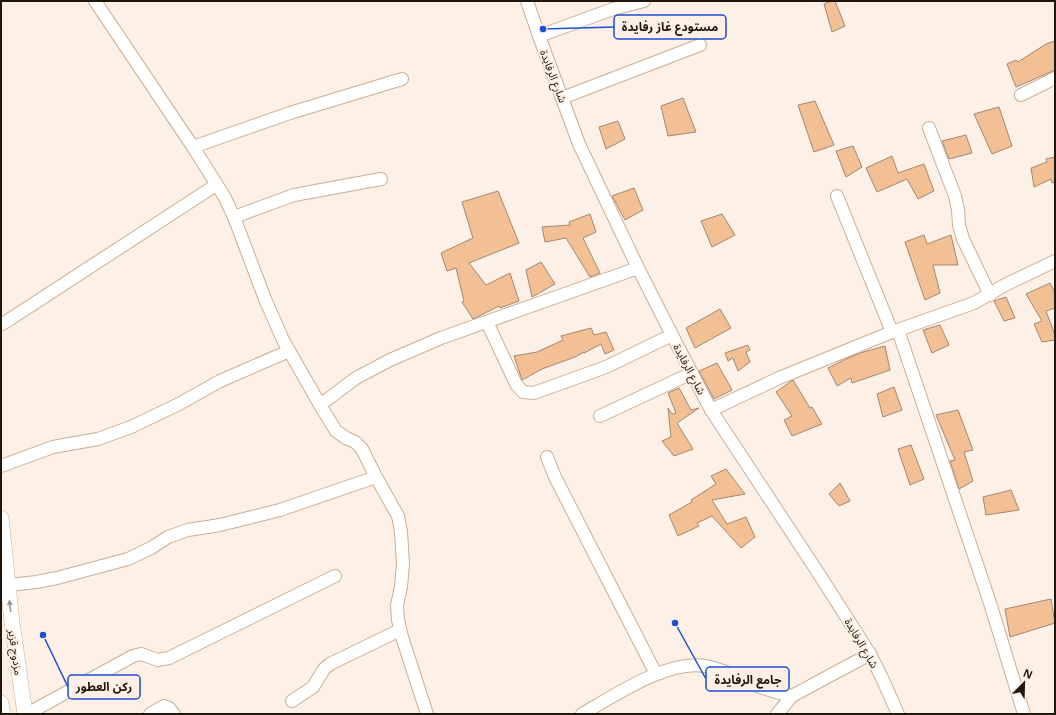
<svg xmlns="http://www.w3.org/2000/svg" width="1056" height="715" font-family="'Noto Sans','Noto Sans Arabic',sans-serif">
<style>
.building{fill:#f3bf95;stroke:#a4876f}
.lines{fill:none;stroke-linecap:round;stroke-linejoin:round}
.minor-casing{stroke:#cbad94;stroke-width:14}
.major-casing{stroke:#cbad94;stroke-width:16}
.minor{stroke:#fff;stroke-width:12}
.major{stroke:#fff;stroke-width:15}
.oneway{fill:#9b9692}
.labels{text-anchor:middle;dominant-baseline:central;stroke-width:4;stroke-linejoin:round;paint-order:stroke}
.street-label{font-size:11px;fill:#20160c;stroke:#fdf0e6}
.leader{fill:none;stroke:#1d4ed8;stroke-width:1.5}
.callout-dot{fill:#1d4ed8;stroke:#fdf0e6;stroke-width:1.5}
.callout{fill:#fdf0e6;stroke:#1d4ed8;stroke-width:1.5}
.callout-label{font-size:12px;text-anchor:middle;font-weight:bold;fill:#20160c}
</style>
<rect width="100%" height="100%" fill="#fdf0e6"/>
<g class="building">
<polygon points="832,1 835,1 845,26 832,32 824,4"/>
<polygon points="1055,41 1055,70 1016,87 1007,64 1016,60 1018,62 1046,44"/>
<polygon points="683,98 696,132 668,136 661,106"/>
<polygon points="815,101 834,145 814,152 798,105"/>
<polygon points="999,107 1012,146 992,154 974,114"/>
<polygon points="618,121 625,139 606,149 599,127"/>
<polygon points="966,135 972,153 949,159 942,141"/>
<polygon points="853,146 862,167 846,177 836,151"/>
<polygon points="892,156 898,173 924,164 934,191 918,199 907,179 877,192 866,168"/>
<polygon points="1055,157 1055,182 1052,183 1051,179 1034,187 1031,168 1047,162 1046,159"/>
<polygon points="634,188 643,210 625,220 612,196"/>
<polygon points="498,191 519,243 469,263 486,285 510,273 519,301 500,308 499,306 473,319 462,302 464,301 456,268 447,271 441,253 473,238 462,202"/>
<polygon points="590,214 596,232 583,238 600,273 590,277 566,238 545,242 542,227 570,225 569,222"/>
<polygon points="722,214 735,235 712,247 701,221"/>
<polygon points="924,235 927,244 951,235 958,265 933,265 940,293 925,300 905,242"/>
<polygon points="541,262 555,284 532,297 526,270"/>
<polygon points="1050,283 1055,293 1055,308 1046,311 1055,335 1055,340 1042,342 1034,324 1042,321 1026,294"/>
<polygon points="1006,297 1015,318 1004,321 994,301"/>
<polygon points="720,309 731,328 695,348 686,328"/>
<polygon points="940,325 949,345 932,353 923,330"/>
<polygon points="591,328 594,335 606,332 614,350 605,354 601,344 584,353 584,352 575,357 542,369 522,380 514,356 537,352 563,340 561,336"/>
<polygon points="748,345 750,350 746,352 750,362 738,371 733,358 728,361 725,353"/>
<polygon points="885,346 890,370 852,383 851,378 837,386 828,368 844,360 860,353"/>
<polygon points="717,363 732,390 714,399 699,371"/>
<polygon points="793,380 810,408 812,407 822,424 792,436 784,420 792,416 776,392"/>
<polygon points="894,387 902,410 883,417 877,394"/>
<polygon points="679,388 691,410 699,408 677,423 693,449 674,456 662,441 671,437 668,408 672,414 676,413 668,393"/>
<polygon points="958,410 973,450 964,452 973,481 959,489 950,461 955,460 936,415"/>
<polygon points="911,445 924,479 910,485 898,449"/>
<polygon points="726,469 745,494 712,500 727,524 746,517 755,537 741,548 712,516 697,523 699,526 678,536 669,515 692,502 691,500 716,484 711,476"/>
<polygon points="840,483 850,501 839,506 829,494"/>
<polygon points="1011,490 1019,510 986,515 983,497"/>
<polygon points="1051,599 1055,623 1010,637 1005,609"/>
</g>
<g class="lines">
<defs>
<g id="minor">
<polyline points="95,1 193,147 224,196 234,217 265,299 283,340 320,405 336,431 346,438 355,442 362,449 376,477 398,516 401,532 403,564 401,587 397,605 398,620 402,637 427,714"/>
<polyline points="527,1 539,36 579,144 638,268 672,335 711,410 817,571 870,654 882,678 898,714"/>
<polyline points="539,36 613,9 644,1"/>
<polyline points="1021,95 1055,78"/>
<polyline points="562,98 700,45"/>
<polyline points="929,128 955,196 958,210 959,225 963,239 990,295"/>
<polyline points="193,147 290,113 402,79"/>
<polyline points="837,196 892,332"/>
<polyline points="234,217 294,195 381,179"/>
<polyline points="487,322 516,384 523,392 534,393 606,367 672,335"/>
<polyline points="1,325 216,185"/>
<polyline points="898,330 990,603 1024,714"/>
<polyline points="320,405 356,378 390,360 441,338 638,268"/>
<polyline points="711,410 779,378 892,332 974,303 1005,285 1055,261"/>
<polyline points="600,416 692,373"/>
<polyline points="547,457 555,477 656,674"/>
<polyline points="1,466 53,447 98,439 131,427 179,404 220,381 289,351"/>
<polyline points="1,586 36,582 57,578 128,559 151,548 168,537 188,530 220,525 280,510 376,477"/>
<polyline points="292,701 313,687 324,669 330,664 400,630"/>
<polyline points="27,714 133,656 141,654 158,660 169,658 335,576"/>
<polyline points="150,714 164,706 169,708 174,714"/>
<path d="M582 714C614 696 668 659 705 666 722 669 738 677 753 684 766 690 778 693 792 696L870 654"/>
<polyline points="777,714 792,696"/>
</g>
<g id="major">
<polyline points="1,518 12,622 25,714"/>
<polyline points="1,703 3,714"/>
</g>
</defs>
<use href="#minor" class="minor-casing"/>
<use href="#major" class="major-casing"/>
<use href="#minor" class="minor"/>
<use href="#major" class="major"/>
</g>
<defs><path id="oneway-solid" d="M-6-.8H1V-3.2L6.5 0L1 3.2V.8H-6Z"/></defs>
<use class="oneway" href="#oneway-solid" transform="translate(10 606) rotate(-97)"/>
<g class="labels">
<g class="street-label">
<text transform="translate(554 76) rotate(69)">شارع الرفايدة</text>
<text transform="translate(690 369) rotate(62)">شارع الرفايدة</text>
<text transform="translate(862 643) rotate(60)">شارع الرفايدة</text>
<text transform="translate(16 652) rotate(82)">مزدوج قزير</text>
</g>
</g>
<path class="leader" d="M543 29L614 27M675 623L706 679M43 635L68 687"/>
<g class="callout-dot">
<circle cx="543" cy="29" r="4"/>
<circle cx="675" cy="623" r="4"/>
<circle cx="43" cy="635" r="4"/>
</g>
<g class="callout">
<rect x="614" y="15" width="112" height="24" rx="4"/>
<rect x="706" y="667" width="83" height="24" rx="4"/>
<rect x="68" y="675" width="72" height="24" rx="4"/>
</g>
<g class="callout-label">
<text x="670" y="31">مستودع غاز رفايدة</text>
<text x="748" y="684">جامع الرفايدة</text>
<text x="104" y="691">ركن العطور</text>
</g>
<rect width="1056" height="715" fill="none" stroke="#20160c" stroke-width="4"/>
<g transform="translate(1024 683) rotate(23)" stroke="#fdf0e6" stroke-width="3" paint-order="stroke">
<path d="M0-3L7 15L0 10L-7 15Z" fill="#20160c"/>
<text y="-6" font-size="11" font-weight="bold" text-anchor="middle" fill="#20160c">N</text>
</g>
</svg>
